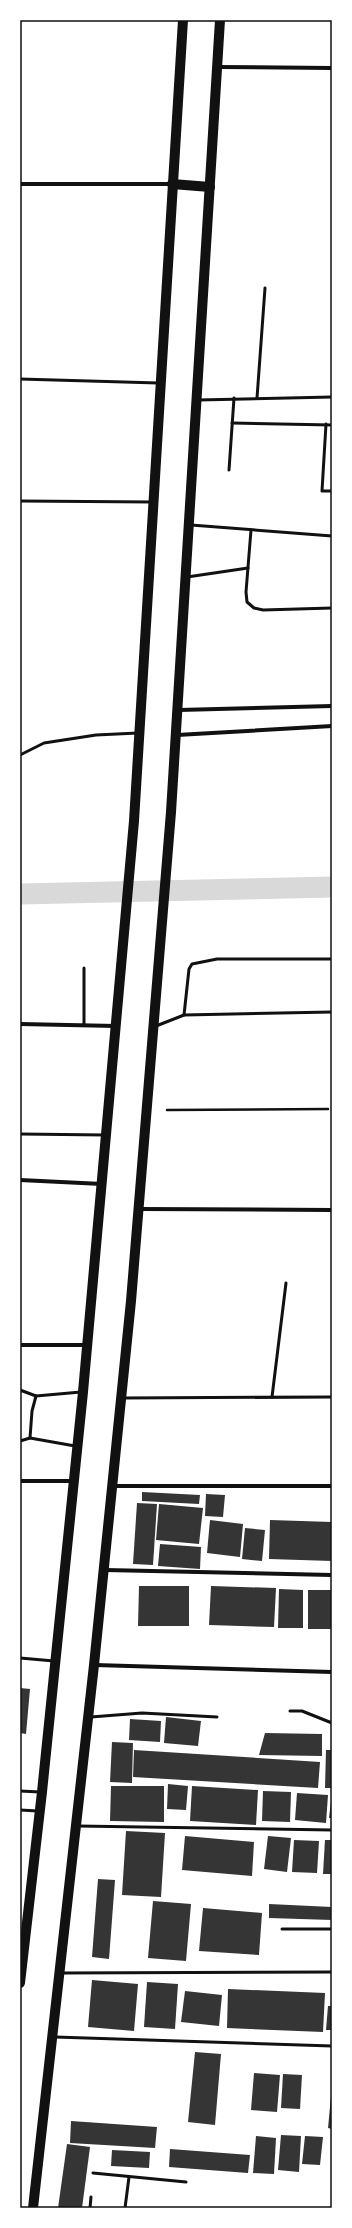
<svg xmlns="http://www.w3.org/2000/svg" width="352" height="2228" font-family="'Space Grotesk',sans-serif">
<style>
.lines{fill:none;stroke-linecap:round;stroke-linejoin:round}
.canal{stroke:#d9d9d9;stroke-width:21}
.building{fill:#353535}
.path{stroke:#111;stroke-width:2.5}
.service{stroke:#111;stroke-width:3}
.minor{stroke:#111;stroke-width:4}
.primary{stroke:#111;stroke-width:10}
.neatline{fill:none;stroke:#111;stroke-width:1.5}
</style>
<rect width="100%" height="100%" fill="#fff"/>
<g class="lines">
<polyline class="canal" points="20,894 332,887"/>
</g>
<g class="building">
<polygon points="142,1492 200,1495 199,1504 142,1501"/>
<polygon points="206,1494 225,1495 223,1517 205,1516"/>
<polygon points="137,1503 157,1504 153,1565 133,1564"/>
<polygon points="159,1504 203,1508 199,1544 156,1540"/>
<polygon points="210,1520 243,1524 240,1557 207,1553"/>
<polygon points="270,1520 332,1522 332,1561 269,1559"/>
<polygon points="245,1528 265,1530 262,1561 242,1559"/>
<polygon points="160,1544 201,1547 200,1569 158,1566"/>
<polygon points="139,1586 189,1586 189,1626 138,1626"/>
<polygon points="211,1586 276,1588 274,1627 209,1625"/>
<polygon points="279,1589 303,1590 303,1628 278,1628"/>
<rect x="308" y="1590" width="24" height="39"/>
<polygon points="20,1688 30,1689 26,1734 20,1733"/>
<polygon points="166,1717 201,1721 198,1746 164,1743"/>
<polygon points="130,1719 161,1721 160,1742 129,1740"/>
<polygon points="265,1733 322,1734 322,1756 259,1755"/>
<polygon points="112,1742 133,1743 132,1783 110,1782"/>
<polygon points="134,1750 320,1762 318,1788 133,1777"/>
<polygon points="326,1750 332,1750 332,1788 325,1788"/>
<polygon points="168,1784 188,1786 186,1810 167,1809"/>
<polygon points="111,1786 164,1786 164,1822 110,1821"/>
<polygon points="192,1786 258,1790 256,1825 190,1821"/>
<polygon points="263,1791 291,1792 290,1822 262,1821"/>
<polygon points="297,1793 328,1795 326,1823 295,1820"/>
<polygon points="331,1802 332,1802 332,1818 329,1818"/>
<polygon points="126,1831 165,1833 161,1897 122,1895"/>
<polygon points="185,1836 254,1842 252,1876 182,1870"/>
<polygon points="268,1836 291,1838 287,1872 264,1869"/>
<polygon points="294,1840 319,1841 317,1873 292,1872"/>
<polygon points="325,1840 332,1840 332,1874 323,1874"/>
<polygon points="98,1879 115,1880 109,1959 92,1957"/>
<polygon points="153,1901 191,1904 186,1961 148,1958"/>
<polygon points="269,1904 332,1907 332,1920 269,1918"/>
<polygon points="203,1908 262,1913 259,1955 199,1951"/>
<polygon points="92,1980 138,1984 134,2031 88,2027"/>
<polygon points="147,1982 178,1984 175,2029 144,2027"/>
<polygon points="228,1989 325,1993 323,2032 227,2028"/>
<polygon points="185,1991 222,1995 219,2026 181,2022"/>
<polygon points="328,2006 332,2006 332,2030 326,2030"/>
<polygon points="195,2052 221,2054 215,2125 188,2122"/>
<polygon points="254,2073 280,2075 277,2112 251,2110"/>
<polygon points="283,2074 302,2075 300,2109 281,2108"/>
<polygon points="331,2096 332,2096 332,2129 328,2128"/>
<polygon points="71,2121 157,2127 155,2148 70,2143"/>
<polygon points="281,2135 301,2136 299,2172 278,2170"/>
<polygon points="256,2136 276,2138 274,2174 253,2173"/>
<polygon points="305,2136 323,2137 320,2165 302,2164"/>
<polygon points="67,2144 90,2147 82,2208 58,2208"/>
<polygon points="170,2149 250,2155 248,2173 169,2167"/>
<polygon points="112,2150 150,2152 149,2168 111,2166"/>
</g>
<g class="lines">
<polyline class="path" points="167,1110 328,1109"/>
<g class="service">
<polyline points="20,379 158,383"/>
<polyline points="257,398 265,288"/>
<polyline points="198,400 332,397"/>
<polyline points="232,423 332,425"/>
<polyline points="326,424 322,491 332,491"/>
<polyline points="229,470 234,398"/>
<polyline points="20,501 152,502"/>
<polyline points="191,525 332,536"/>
<polyline points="251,530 246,592 247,602 254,608 263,610 332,608"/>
<polyline points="187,577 248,568"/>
<polyline points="20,755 44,743 96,735 138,733"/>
<polyline points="184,1015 189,969 192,964 217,959 332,959"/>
<polyline points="84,1025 84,968"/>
<polyline points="156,1026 184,1015 332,1012"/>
<polyline points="20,1134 105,1135"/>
<polyline points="20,1390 36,1396"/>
<polyline points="272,1397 286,1283"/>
<polyline points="124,1398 332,1397"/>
<polyline points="20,1441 30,1438"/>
<polyline points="75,1446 30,1438 32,1411 36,1396 81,1392"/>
<polyline points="20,1658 54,1661"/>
<polyline points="290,1711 302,1711 332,1723"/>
<polyline points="91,1717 142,1713 217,1717"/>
<polyline points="20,1791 40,1792"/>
<polyline points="20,1810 38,1811"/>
<polyline points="78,1826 332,1830"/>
<polyline points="282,1929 332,1929"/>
<polyline points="62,1973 332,1972"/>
<polyline points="55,2037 332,2046"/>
<polyline points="93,2173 186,2182"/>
<polyline points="90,2208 91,2197"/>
<polyline points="125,2208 129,2177"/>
</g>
<g class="minor">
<polyline points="218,67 332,68"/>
<polyline points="20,184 172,184"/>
<polyline points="179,710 332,706"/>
<polyline points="177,735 332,726"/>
<polyline points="20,1024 116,1026"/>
<polyline points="20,1180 102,1184"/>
<polyline points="139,1209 332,1210"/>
<polyline points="20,1345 87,1345"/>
<polyline points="20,1481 73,1481"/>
<polyline points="113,1486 332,1486"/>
<polyline points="105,1570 332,1575"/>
<polyline points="95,1665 332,1672"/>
</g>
<g class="primary">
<polyline points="172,184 210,187"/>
<polyline points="20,1983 42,1792 83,1392 134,821 183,20"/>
<polyline points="33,2208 94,1665 131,1301 171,812 220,20"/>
</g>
</g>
<rect width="352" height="2228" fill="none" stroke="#ffffff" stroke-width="42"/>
<rect x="21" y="21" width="310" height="2186" class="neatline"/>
</svg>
